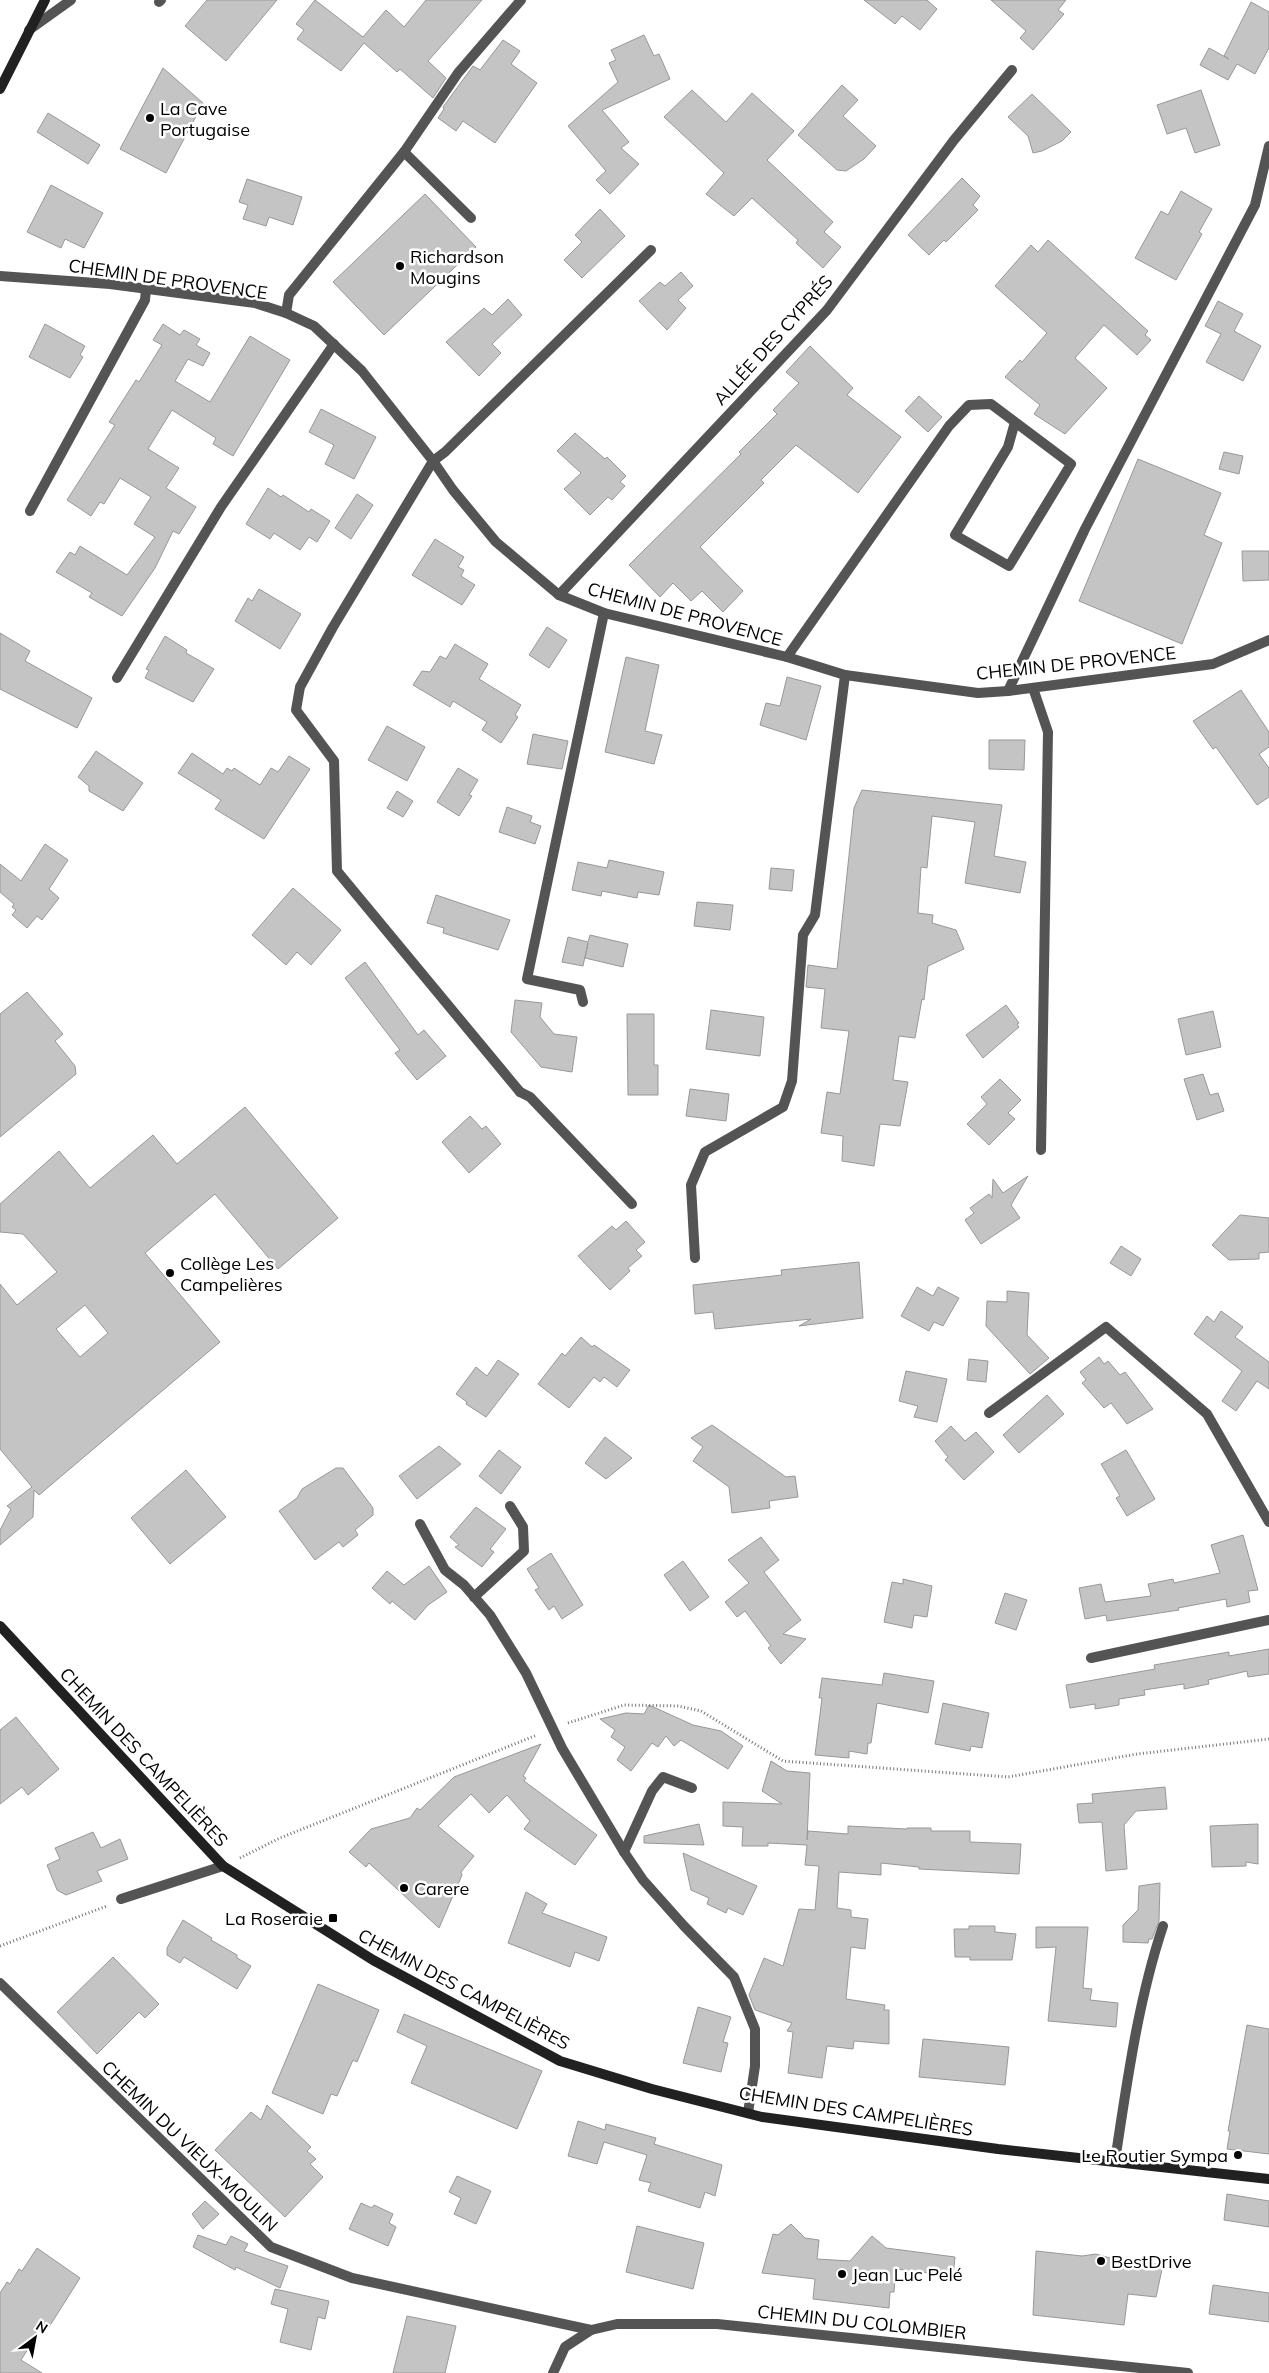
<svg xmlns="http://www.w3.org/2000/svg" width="1269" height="2373" font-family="Mulish,sans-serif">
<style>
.building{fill:#c4c4c4;stroke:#989898;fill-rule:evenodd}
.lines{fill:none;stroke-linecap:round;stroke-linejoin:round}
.path{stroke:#767676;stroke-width:3;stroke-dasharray:1 2.5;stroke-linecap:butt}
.service{stroke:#545454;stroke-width:10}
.minor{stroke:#545454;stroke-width:10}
.secondary{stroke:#212121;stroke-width:10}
.poi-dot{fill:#000;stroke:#fff;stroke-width:2}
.labels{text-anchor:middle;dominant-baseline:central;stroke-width:5;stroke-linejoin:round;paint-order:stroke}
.poi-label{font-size:18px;fill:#000;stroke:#fff;text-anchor:start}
.street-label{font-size:18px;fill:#000;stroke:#fff}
</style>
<rect width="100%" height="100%" fill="#fff"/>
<g class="building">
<polygon points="207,0 277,0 226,61 185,26"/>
<polygon points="315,0 363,37 386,10 404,27 426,0 482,0 428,61 446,78 433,98 400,69 397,72 364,43 341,71 297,39 304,30 296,24"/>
<polygon points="864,0 927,0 937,9 920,30 902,16 895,24"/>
<polygon points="991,0 1066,0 1058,10 1064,14 1033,50 1020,38 1026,31"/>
<polygon points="1251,2 1269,12 1269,48 1255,74 1237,64 1228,80 1200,65 1209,48 1229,59 1224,56"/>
<polygon points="644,35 654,56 659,54 670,79 602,110 629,142 621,148 639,164 610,194 596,180 606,171 568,126 618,82 609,63 616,60 611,50"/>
<polygon points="503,40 520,51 511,64 537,83 495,143 463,121 456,131 438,118 444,109 443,107 473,66 480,70"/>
<polygon points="163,68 203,103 166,173 120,149"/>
<polygon points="842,85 858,100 843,116 876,146 864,159 846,171 837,170 798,135"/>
<polygon points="692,90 726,122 752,93 794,131 767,160 833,222 824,232 841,247 823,268 796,243 798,240 752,198 734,216 706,194 724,173 664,117"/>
<polygon points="1201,90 1220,145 1195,153 1186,128 1167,134 1157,105"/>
<polygon points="1032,94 1071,132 1062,141 1042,151 1033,153 1028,136 1008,117"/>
<polygon points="48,113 100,145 88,164 37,132"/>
<polygon points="962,178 980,196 973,205 978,210 946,242 944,240 929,255 908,235"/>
<polygon points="247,179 302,197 293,225 269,217 266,226 243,219 248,205 239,202"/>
<polygon points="51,185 103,213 84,248 65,239 61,248 27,232"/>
<polygon points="1181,191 1212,209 1199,232 1202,234 1176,280 1135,258 1161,211 1168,215"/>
<polygon points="425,194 476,247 384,335 333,282"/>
<polygon points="600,209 625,236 582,278 564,260 582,242 575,235"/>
<polygon points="1048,240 1148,331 1145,335 1151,340 1137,355 1104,325 1075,358 1107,388 1065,434 1034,414 1040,405 1005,377 1020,360 1022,362 1047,333 995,286 1031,245 1038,252"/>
<polygon points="681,272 693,286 678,300 686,308 667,330 639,301 660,282 665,286"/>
<polygon points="508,299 522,315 492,344 501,353 479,376 446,342 484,308 492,315"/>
<polygon points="1218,301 1243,314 1234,331 1261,346 1243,381 1206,362 1221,334 1205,326"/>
<polygon points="45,324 85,346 80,355 83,357 70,378 29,357"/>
<polygon points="163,324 180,335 184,330 200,339 196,345 210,353 203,366 188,359 175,381 210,402 250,336 290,360 233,456 213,444 216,438 172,410 148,449 179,468 166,488 196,507 179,534 173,531 155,568 122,616 89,597 92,593 56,572 70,552 75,555 80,546 127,575 155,537 134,524 151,497 120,478 104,504 100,502 91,516 67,500 115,425 109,422 136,380 139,382 162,345 153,340"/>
<polygon points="810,346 853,388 847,395 901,437 858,493 796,445 761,480 764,483 700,547 743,591 723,612 702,591 691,601 673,583 660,597 629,565 741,454 739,452 777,414 773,410 799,383 786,372"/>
<polygon points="919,396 942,417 928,432 905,411"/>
<polygon points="321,409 376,437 354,479 325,464 334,445 309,432"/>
<polygon points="575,433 605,459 607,457 626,476 620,482 625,486 612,500 608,497 590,515 564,489 581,473 557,451"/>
<polygon points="1224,452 1243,456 1239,474 1219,469"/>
<polygon points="1138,459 1221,493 1204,535 1222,543 1182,644 1079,601"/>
<polygon points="268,488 281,497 283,495 309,512 311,509 330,521 317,542 309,537 300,550 274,533 270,539 246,524"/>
<polygon points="357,494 373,505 351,539 335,528"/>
<polygon points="435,539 464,557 458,567 464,570 461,576 475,585 462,605 412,575"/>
<polygon points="1242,551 1269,551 1269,580 1243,581"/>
<polygon points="259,589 301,614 280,649 235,621 248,598 252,601"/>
<polygon points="547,627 567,640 549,668 529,655"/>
<polygon points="0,633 30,651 25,661 92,698 77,728 0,689"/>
<polygon points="165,636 187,650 186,653 214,669 193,702 145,678 149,670 146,669"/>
<polygon points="455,644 488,664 479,679 521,705 515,715 518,717 501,743 482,730 487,722 453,701 450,707 413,685 422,671 430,672 440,656 446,659"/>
<polygon points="626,657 659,665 645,731 662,735 654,764 605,752"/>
<polygon points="787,677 821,686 806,740 760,725 766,703 780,706"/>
<polygon points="1241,690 1269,732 1269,747 1259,754 1269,768 1269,797 1257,805 1216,747 1213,749 1193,721"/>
<polygon points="387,726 425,747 407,781 368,760"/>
<polygon points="533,734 568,741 562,769 527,764"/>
<polygon points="989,740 1025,740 1024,770 989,769"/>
<polygon points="96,751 143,783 123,811 89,791 89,786 78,777"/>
<polygon points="192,753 223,774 227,768 232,771 234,768 260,785 271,768 278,772 289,756 310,769 264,839 215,809 221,800 178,773"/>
<polygon points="458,768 478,780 469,795 472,796 459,816 437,802"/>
<polygon points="862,790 1002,805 994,856 1026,862 1020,893 965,883 975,822 932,816 927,868 921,867 918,913 933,915 932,923 956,930 964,949 928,966 924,1000 922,999 915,1038 899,1036 893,1080 908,1082 900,1126 880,1124 874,1166 842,1161 843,1136 821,1133 827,1092 840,1094 849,1031 821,1028 825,989 806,987 808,965 837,969 854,808"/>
<polygon points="397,791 413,801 403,817 387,808"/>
<polygon points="507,807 532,816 530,822 541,826 535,844 499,832"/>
<polygon points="45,844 68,860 49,889 59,898 42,920 37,916 27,928 12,915 16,910 12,907 14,904 0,892 0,864 21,881"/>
<polygon points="609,860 664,872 659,895 638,892 637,898 602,891 601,896 572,890 578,862 607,868"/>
<polygon points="771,868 794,870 792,891 769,889"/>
<polygon points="293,888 341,930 311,965 297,952 286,965 252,935"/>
<polygon points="436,895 510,920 498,950 443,933 444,928 427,923"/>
<polygon points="697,902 733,905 730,930 694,926"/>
<polygon points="590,935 628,944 623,967 585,958 588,943 583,966 562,962 568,937 588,942"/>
<polygon points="365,962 418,1035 424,1030 446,1056 417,1080 395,1053 400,1050 345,978"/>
<polygon points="27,992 63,1034 55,1041 75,1066 76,1074 0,1137 0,1014"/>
<polygon points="515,1000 542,1003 540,1017 554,1034 577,1037 572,1072 541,1067 511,1032"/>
<polygon points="1006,1005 1019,1023 1017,1024 1019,1027 983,1058 966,1035"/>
<polygon points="711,1010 764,1017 760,1056 706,1049"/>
<polygon points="1213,1011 1221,1047 1186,1055 1178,1019"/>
<polygon points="627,1014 654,1014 654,1065 658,1065 658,1095 628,1095"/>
<polygon points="1203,1074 1210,1095 1218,1093 1224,1111 1197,1120 1184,1079"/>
<polygon points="1000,1079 1021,1100 1008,1113 1015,1119 989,1145 967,1124 987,1104 981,1097"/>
<polygon points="690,1089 729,1094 726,1121 686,1116"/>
<path d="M245 1107 338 1218 278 1269 215 1194 145 1253 220 1342 39 1495 34 1490 33 1517 0 1545V1530L11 1509 7 1506 32 1487 0 1449V1284L17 1305 57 1272 23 1234 0 1232V1204L59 1151 90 1188 153 1135 177 1164ZM85 1305 108 1333 80 1357 56 1329Z"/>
<polygon points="470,1116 482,1129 486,1126 501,1144 469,1173 442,1142"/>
<polygon points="1028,1176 1011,1205 1020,1218 981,1244 965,1220 974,1213 970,1208 989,1194 992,1198 993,1179 1003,1193"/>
<polygon points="1240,1215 1269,1218 1269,1252 1259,1253 1259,1259 1229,1260 1212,1245"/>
<polygon points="626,1221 645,1242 636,1250 642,1256 628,1268 630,1271 610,1290 578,1256 612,1226 616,1230"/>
<polygon points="1121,1246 1141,1259 1131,1276 1110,1263"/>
<polygon points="859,1262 863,1318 799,1326 811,1319 715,1329 713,1312 695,1314 693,1285 782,1275 781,1270"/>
<polygon points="917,1287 933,1296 938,1287 959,1298 943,1326 934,1322 929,1331 901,1316"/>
<polygon points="1007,1291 1029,1293 1027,1335 1049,1358 1030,1374 986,1326 987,1301 1007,1302"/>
<polygon points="1221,1311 1243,1327 1235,1337 1269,1362 1269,1389 1257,1381 1236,1411 1222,1401 1242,1371 1194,1334 1207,1316 1214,1322"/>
<polygon points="581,1337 592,1347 594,1345 630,1370 617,1387 604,1377 600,1382 594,1377 569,1408 538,1384 562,1353 565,1356"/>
<polygon points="1099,1357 1104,1364 1108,1361 1120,1375 1125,1372 1153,1409 1127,1424 1111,1403 1104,1408 1082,1383 1086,1380 1080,1372"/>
<polygon points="969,1359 988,1361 986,1382 967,1380"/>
<polygon points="498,1360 519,1374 486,1417 466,1404 467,1402 456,1394 476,1367 487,1376"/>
<polygon points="906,1371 947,1379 937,1422 914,1417 918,1406 899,1401"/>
<polygon points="1047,1395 1064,1414 1019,1453 1003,1435"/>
<polygon points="712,1425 786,1477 795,1476 798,1497 769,1501 770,1508 732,1513 729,1487 693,1461 703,1447 691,1438"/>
<polygon points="951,1426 965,1441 976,1432 994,1452 964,1480 945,1460 948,1457 935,1441"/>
<polygon points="605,1437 632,1458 606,1479 585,1463"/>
<polygon points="439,1446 461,1464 417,1499 399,1476"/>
<polygon points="499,1450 521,1467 501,1494 479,1476"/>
<polygon points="1126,1450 1155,1499 1127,1516 1116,1498 1120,1496 1101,1464"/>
<polygon points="336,1468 343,1468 373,1508 373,1515 355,1530 358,1535 343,1547 339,1542 315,1560 279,1511 297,1498 302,1489"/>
<polygon points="186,1470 226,1517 170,1564 131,1518"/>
<polygon points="476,1507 506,1529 490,1549 494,1552 482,1567 455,1547 459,1545 450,1537"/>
<polygon points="1243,1535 1258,1590 1248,1591 1250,1602 1227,1607 1226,1599 1178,1608 1179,1610 1107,1621 1106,1615 1085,1619 1079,1588 1101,1584 1105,1602 1151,1596 1148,1584 1173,1579 1174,1583 1220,1573 1211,1545"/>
<polygon points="761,1537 779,1560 764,1572 801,1620 783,1634 806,1639 781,1664 768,1648 771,1646 745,1611 737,1617 725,1602 749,1583 728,1560"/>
<polygon points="551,1553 583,1605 562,1619 554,1606 549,1610 535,1590 539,1588 527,1569"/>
<polygon points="683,1561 709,1597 690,1611 664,1575"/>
<polygon points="429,1566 447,1592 428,1605 415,1620 392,1601 390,1604 372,1588 387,1571 404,1585"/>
<polygon points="903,1579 932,1586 927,1617 914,1615 912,1628 884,1622 892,1582 903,1584"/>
<polygon points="1005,1593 1027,1600 1016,1630 995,1623"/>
<polygon points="1269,1649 1269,1674 1248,1677 1247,1671 1208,1680 1209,1684 1184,1689 1184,1684 1144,1690 1145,1695 1119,1699 1119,1705 1095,1709 1095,1704 1070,1708 1066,1685 1155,1669 1154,1665 1229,1652 1229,1656"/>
<polygon points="884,1673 934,1681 928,1713 877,1703 871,1743 868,1743 867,1754 849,1751 849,1758 815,1755 822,1698 819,1698 822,1678 882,1685"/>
<polygon points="943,1703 989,1713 982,1748 971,1746 970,1751 935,1744"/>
<polygon points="649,1705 693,1725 721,1731 743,1746 728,1769 681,1740 674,1746 666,1736 658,1747 652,1743 631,1771 617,1760 625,1747 611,1737 615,1730 600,1719 626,1713 644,1714"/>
<polygon points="16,1717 59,1769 28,1795 22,1787 0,1804 0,1730"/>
<polygon points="541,1744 523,1776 526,1778 524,1781 597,1835 575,1865 524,1829 530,1821 507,1795 489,1813 471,1794 438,1826 474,1856 461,1872 462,1875 439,1928 369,1863 366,1867 349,1852 371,1829 410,1818 417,1808 420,1810 454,1777"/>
<polygon points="771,1761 787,1771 810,1773 807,1840 808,1831 848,1834 848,1826 907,1829 907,1828 931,1828 931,1831 970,1831 970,1842 1021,1844 1019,1874 919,1869 919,1867 881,1863 881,1875 839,1872 837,1908 851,1910 851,1917 868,1919 865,1949 851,1947 846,1999 885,2005 884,2010 889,2010 889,2044 854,2041 853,2049 827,2046 822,2078 788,2073 793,2032 787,2031 792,2023 755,2010 749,1995 764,1958 783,1966 799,1909 815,1910 819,1866 805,1865 807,1845 768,1843 768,1846 742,1846 743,1827 723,1826 723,1802 782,1804 762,1791"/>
<polygon points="1165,1787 1167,1809 1136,1811 1124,1825 1127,1869 1106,1871 1102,1822 1079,1823 1077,1804 1093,1803 1092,1794"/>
<polygon points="699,1824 704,1845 644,1843 644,1836"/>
<polygon points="1258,1824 1258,1864 1246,1862 1246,1866 1212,1867 1210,1826"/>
<polygon points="93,1832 101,1848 120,1839 128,1859 97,1871 102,1881 66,1895 57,1890 47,1865 60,1859 55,1848"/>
<polygon points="683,1853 757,1886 743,1915 728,1908 726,1913 707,1904 709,1898 691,1890"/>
<polygon points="1160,1883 1159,1921 1152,1939 1149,1939 1148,1943 1123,1942 1123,1925 1138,1910 1139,1886"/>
<polygon points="526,1892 547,1904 542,1913 607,1937 599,1961 575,1952 570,1967 508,1943"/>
<polygon points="183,1920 212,1938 211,1940 237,1955 237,1958 251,1966 237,1989 184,1957 180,1963 167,1955 167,1948"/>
<polygon points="969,1926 995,1926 995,1932 1016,1934 1012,1960 970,1960 970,1957 955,1957 954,1929 969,1929"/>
<polygon points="1036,1927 1088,1927 1083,1988 1092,1989 1090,2000 1118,2003 1116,2027 1048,2021 1056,1947 1036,1948"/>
<polygon points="113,1957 159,2004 145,2018 139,2012 97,2054 57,2012"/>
<polygon points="318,1984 379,2010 357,2062 353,2060 337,2096 331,2094 323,2114 272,2093"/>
<polygon points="698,2007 731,2017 723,2042 728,2043 721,2072 683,2063"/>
<polygon points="404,2014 542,2071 517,2129 411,2083 427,2046 397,2032"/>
<polygon points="1247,2025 1269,2029 1269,2154 1227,2149 1230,2131 1228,2131"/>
<polygon points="923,2039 1009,2047 1005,2085 919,2077"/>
<polygon points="267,2105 311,2147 307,2151 316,2159 310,2164 323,2177 285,2217 215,2150 251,2112 261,2120"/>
<polygon points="578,2121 605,2130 606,2124 656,2138 654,2144 722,2165 715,2196 705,2192 700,2208 648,2191 651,2183 639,2180 647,2155 604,2142 597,2164 568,2156"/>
<polygon points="457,2176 491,2191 476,2224 454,2214 461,2198 449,2192"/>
<polygon points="1227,2194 1269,2201 1269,2227 1224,2220"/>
<polygon points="205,2201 219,2214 203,2229 192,2214"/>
<polygon points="361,2203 372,2208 374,2205 393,2214 389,2223 396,2227 388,2246 349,2229"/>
<polygon points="791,2224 805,2238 819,2240 817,2259 850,2261 872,2236 886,2248 955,2257 953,2276 896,2269 894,2292 890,2292 889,2308 813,2299 815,2279 762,2273 773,2234 778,2235"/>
<polygon points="637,2226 704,2243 693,2289 626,2272"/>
<polygon points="198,2235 226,2245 231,2236 248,2244 244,2251 288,2266 280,2288 236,2267 235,2270 193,2247"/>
<polygon points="37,2248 80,2278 49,2327 44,2324 21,2360 42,2373 0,2373 0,2293 7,2282 10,2284 19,2269 22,2271"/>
<polygon points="1036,2251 1082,2256 1096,2254 1117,2260 1163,2265 1156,2297 1128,2294 1124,2325 1033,2315"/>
<polygon points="1213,2285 1269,2293 1269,2322 1209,2314"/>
<polygon points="275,2289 329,2301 325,2319 318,2317 311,2350 280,2342 288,2309 271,2304"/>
<polygon points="407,2316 456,2326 445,2373 393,2373"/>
</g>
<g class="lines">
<g class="path">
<polyline points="568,1723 624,1705 678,1706 701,1711 783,1761 1008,1777 1137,1754 1269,1739"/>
<polyline points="240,1858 280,1838 537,1735"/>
<polyline points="0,1946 107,1906"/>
</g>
<g class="service">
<polyline points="159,2 161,0"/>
<polyline points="404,152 471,218"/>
<polyline points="286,313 289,295 404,152 458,73 521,0"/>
<polyline points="433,461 445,452 651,250"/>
<polyline points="30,511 145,300 146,289"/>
<polyline points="787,657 949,426 969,405 991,404 1071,464 1009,566 955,535 1008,447 1015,422"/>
<polyline points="117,678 221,507 334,344"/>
<polyline points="1033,688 1048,732 1041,1150"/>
<polyline points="1008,691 1085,529 1255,205 1269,146"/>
<polyline points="583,1002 580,990 527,979 604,613"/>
<polyline points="520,1092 530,1097 632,1204"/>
<polyline points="695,1258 691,1185 705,1152 783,1107 792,1081 803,935 815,915 845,675"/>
<polyline points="474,1597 524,1551 523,1527 510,1506"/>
<polyline points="624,1852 652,1791 663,1777 692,1788"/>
</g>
<g class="minor">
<polyline points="29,30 71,0"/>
<polyline points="0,276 110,284 255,303 286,313 314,326 362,371 433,461 453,490 496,542 559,595 604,613 787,657 845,675 978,693 1008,691 1213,664 1269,640"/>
<polyline points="433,461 333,627 300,687 296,710 334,761 337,871 520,1092"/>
<polyline points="559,595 827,310 954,140 1012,70"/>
<polyline points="989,1413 1106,1327 1207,1414 1269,1522"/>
<polyline points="420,1524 445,1570 464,1585 490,1615 526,1673 562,1748 624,1852 643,1880 684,1926 734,1977 755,2029 755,2066 748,2113"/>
<polyline points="1091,1658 1269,1620"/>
<polyline points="121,1899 223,1866"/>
<polyline points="0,1983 271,2247 352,2278 591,2330"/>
<path d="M1115 2161C1127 2082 1138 2001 1163 1926"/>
<polyline points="553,2373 565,2347 591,2330 617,2324 717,2324 1188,2373"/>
</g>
<g class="secondary">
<polyline points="0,89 45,0"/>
<polyline points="0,1626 223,1866 373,1960 560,2061 652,2089 762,2117 998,2149 1269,2179"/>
</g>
</g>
<g class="poi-dot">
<circle cx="150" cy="118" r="5"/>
<circle cx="400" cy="266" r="5"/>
<circle cx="170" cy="1273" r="5"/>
<circle cx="404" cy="1888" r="5"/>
<rect x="328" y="1913" width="10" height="10" rx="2.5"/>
<circle cx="1238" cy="2155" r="5"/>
<circle cx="1101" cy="2261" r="5"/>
<circle cx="842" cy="2274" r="5"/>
</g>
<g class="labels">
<g class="poi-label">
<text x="160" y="108">La Cave<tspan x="160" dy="21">Portugaise</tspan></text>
<text x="410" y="256">Richardson<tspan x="410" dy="21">Mougins</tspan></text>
<text x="180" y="1263">Collège Les<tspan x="180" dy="21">Campelières</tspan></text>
<text x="414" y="1888">Carere</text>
<text x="323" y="1918" text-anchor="end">La Roseraie</text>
<text x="1228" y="2155" text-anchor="end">Le Routier Sympa</text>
<text x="1111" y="2261">BestDrive</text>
<text x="852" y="2274">Jean Luc Pelé</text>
</g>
<g class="street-label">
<text transform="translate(168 279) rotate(8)">CHEMIN DE PROVENCE</text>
<text transform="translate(773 340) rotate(-48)">ALLÉE DES CYPRÉS</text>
<text transform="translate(685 614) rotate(15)">CHEMIN DE PROVENCE</text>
<text transform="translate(1076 663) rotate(-6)">CHEMIN DE PROVENCE</text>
<text transform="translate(144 1757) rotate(47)">CHEMIN DES CAMPELIÈRES</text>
<text transform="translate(464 1989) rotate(28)">CHEMIN DES CAMPELIÈRES</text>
<text transform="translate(856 2111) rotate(9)">CHEMIN DES CAMPELIÈRES</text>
<text transform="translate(190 2146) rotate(44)">CHEMIN DU VIEUX-MOULIN</text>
<text transform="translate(862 2322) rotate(6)">CHEMIN DU COLOMBIER</text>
</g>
</g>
<g transform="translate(35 2338) rotate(32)" stroke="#ffffff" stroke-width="4" paint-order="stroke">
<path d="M0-4L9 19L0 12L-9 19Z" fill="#000000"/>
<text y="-8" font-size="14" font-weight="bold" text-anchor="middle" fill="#000000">N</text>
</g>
</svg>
